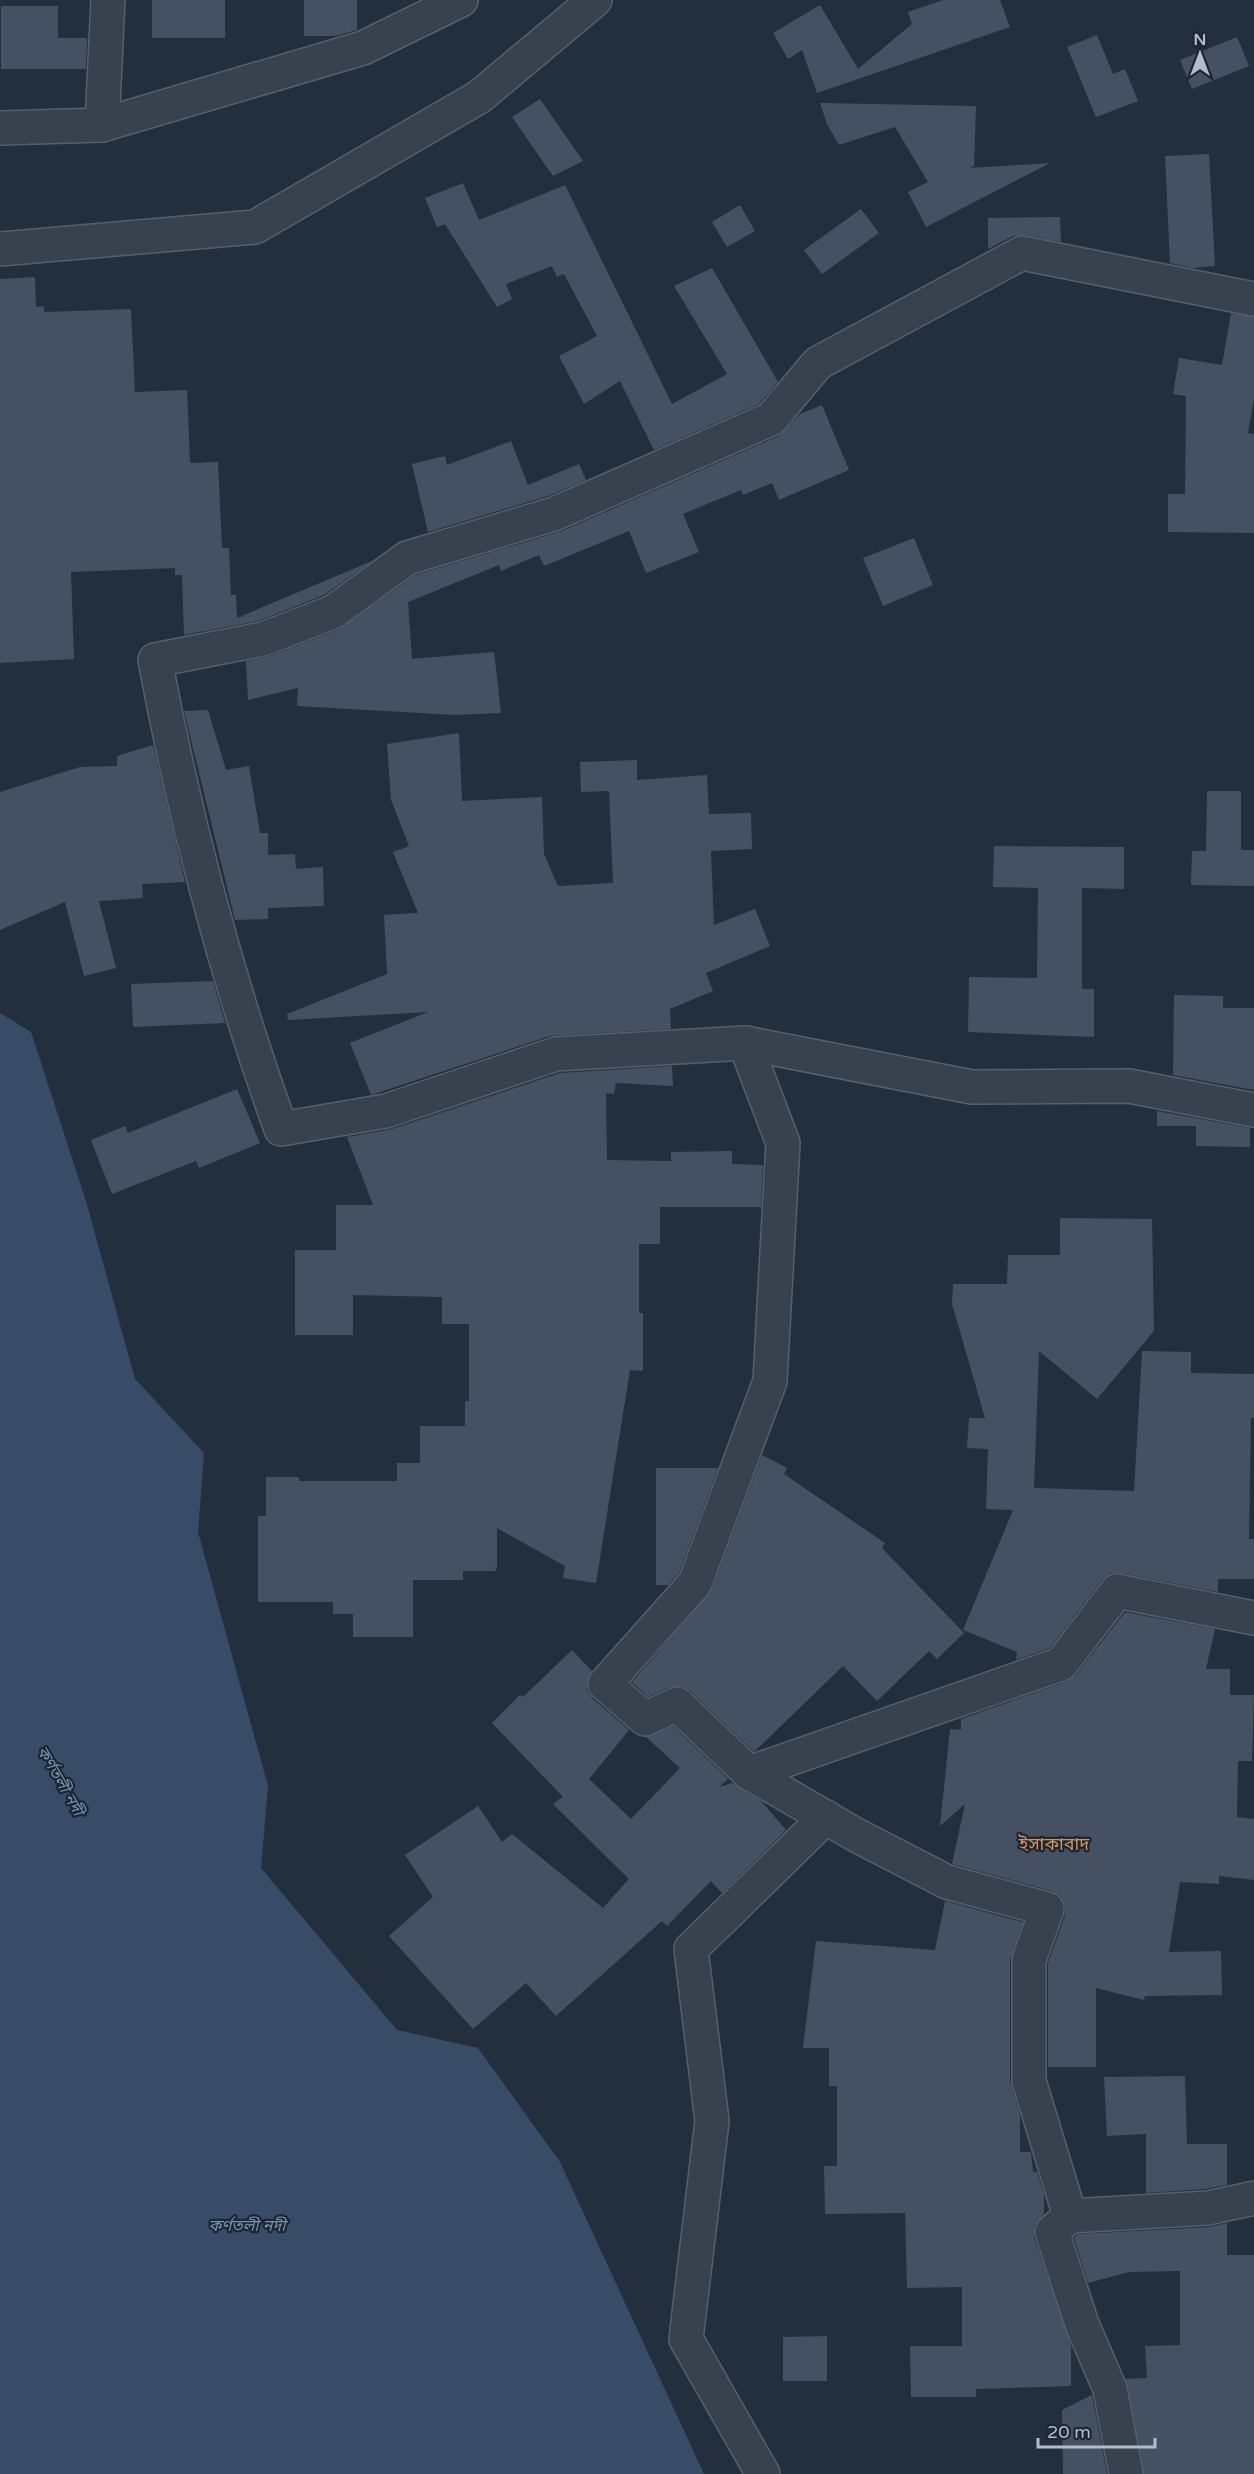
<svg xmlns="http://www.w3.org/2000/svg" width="1254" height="2474" font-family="'Varela Round','Noto Sans Bengali',sans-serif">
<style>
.water{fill:#394c67}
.building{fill:#455162}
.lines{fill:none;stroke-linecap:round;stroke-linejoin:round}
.minor-casing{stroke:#565f6c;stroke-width:36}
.minor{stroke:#38414e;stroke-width:33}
.labels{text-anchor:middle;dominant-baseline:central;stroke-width:4.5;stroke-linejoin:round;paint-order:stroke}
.water-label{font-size:16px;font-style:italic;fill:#7c92b1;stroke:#1d2633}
.quarter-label{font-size:18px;fill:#d59563;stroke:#1d2633}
</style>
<rect width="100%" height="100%" fill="#242f3e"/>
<polygon class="water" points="0,1013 31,1032 86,1201 135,1379 204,1453 198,1532 268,1786 261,1868 397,2030 478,2048 560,2162 704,2474 0,2474"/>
<g class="building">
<rect x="152" y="0" width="73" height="38"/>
<polygon points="304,0 357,0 357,30 336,36 304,36"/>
<polygon points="943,0 1000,0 1010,27 817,93 802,50 788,59 773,33 820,5 858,69 912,24 908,12"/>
<polygon points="1,6 58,6 58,38 87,38 86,69 1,69"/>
<polygon points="1097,35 1113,74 1125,69 1138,101 1096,117 1067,47"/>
<polygon points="1237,37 1249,66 1192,89 1180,60"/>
<polygon points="540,99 583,161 553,176 512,117"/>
<polygon points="820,103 976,106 974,166 970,168 1050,163 926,227 908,192 928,182 895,127 839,145 827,124"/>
<polygon points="1209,154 1215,266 1192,268 1170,263 1165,156"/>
<polygon points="463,183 479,220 565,185 672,404 727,374 674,286 712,268 778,382 759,404 654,450 620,381 584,404 559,356 597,336 564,274 557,277 552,266 506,284 512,299 497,307 445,224 437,227 425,198"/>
<polygon points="740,205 755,231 727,247 712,222"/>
<polygon points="861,209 879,233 822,274 804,250"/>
<polygon points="1060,217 1061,242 1025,235 1013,236 988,249 988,218"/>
<polygon points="35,277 36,307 44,306 44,312 131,309 135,392 187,390 190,463 218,462 222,548 229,548 231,595 236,595 237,618 372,561 324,595 258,621 184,635 182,575 175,575 175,568 71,572 74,659 0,663 0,279"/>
<polygon points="1231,313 1254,317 1254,399 1248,433 1254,434 1254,533 1168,532 1168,494 1185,494 1186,396 1173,394 1179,358 1222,365"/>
<polygon points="822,405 849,470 779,500 772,483 743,495 741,490 683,514 699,552 646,573 629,531 544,566 539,555 501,571 499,565 408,602 412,659 494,652 501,713 455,715 297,706 298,688 248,700 246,661 270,656 340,629 415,575 562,531 779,436 800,414"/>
<polygon points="511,441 528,485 579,464 586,480 548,496 428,532 412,464 445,456 447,465"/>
<polygon points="914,538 933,585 883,606 863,558"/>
<polygon points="208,710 226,770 249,766 260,833 268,833 268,855 295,854 296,869 323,867 324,906 268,908 268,919 235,920 184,711"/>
<polygon points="459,733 462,801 542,797 544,854 558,886 613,883 609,791 581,792 580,762 637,760 637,780 707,775 709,814 751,813 752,849 711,851 714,925 755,909 770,946 706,973 713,991 670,1009 671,1029 550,1036 371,1095 350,1043 428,1012 288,1020 287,1014 387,974 384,915 418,913 393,852 409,846 391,800 387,744"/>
<polygon points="153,745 185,882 142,884 143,898 99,901 116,968 84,976 65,902 0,930 0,792 80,767 117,766 117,756"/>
<polygon points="1207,791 1241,791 1241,850 1254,850 1254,886 1191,885 1192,851 1206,851"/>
<polygon points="994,846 1124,847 1124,889 1082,888 1082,989 1094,989 1094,1037 968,1032 969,977 1037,978 1038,888 993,887"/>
<polygon points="213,981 225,1023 133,1027 131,984"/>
<polygon points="1174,995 1223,996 1223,1008 1254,1008 1254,1090 1173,1075"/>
<polygon points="672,1066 673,1086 616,1083 614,1094 606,1093 607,1160 671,1161 671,1152 732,1151 732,1164 763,1165 761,1207 660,1207 660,1244 639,1244 639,1313 643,1313 643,1371 630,1370 596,1583 563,1578 565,1566 497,1528 497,1568 494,1567 497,1571 463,1571 463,1580 413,1580 413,1637 353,1637 353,1614 333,1614 333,1602 258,1602 258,1516 266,1516 266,1477 299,1477 299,1481 397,1481 397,1463 420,1463 420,1426 465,1426 465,1401 469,1401 469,1324 442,1324 442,1297 353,1295 353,1335 295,1335 295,1250 336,1250 336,1205 373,1205 347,1137 392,1129 560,1073"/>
<polygon points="237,1089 260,1143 199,1168 196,1161 112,1194 91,1140 125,1126 128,1133"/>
<polygon points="1157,1111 1250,1128 1250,1147 1196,1146 1196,1126 1157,1126"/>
<polygon points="1060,1218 1152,1219 1154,1331 1097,1399 1039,1351 1034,1488 1134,1491 1142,1351 1191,1352 1191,1373 1254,1374 1254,1418 1251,1418 1249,1539 1254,1539 1254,1579 1218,1579 1218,1592 1121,1573 1111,1573 1102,1580 1050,1648 1016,1660 1017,1652 963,1630 1013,1510 986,1509 988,1449 967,1448 969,1418 985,1418 952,1304 953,1284 1007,1284 1008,1255 1060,1255"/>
<polygon points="762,1455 787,1468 784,1474 885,1543 882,1548 964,1633 937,1659 929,1651 877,1701 843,1666 754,1752 689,1690 681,1686 670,1687 648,1697 632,1682 712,1590"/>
<polygon points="656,1468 718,1468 679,1573 668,1585 656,1585"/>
<polygon points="1125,1612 1215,1629 1206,1669 1230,1669 1230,1695 1254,1695 1252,1761 1238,1761 1237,1817 1254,1819 1254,1880 1219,1876 1219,1884 1180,1882 1169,1952 1221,1951 1222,1995 1145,1996 1144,2000 1096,1988 1096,2067 1048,2067 1048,1963 1065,1915 1065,1905 1060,1896 1052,1891 952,1864 965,1804 940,1826 950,1729 961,1730 961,1719 1068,1681 1076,1675"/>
<polygon points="572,1650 592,1671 587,1681 587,1689 592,1698 629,1730 589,1779 631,1819 680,1768 646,1737 673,1726 728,1779 719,1787 732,1783 762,1802 786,1830 722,1893 711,1881 667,1926 662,1921 556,2016 526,1983 473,2029 389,1936 433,1897 405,1855 478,1806 502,1842 512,1834 603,1908 629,1879 553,1804 563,1797 492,1723 520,1695 523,1697"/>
<polygon points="945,1901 1023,1922 1010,1960 1010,2081 1020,2115 1020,2152 1031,2152 1033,2172 1037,2172 1044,2194 1044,2214 1034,2227 1034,2237 1071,2345 1071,2386 976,2389 976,2397 911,2397 910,2346 962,2346 962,2287 907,2288 905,2213 825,2214 824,2166 837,2166 837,2086 829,2086 829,2048 803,2048 816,1941 935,1950"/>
<polygon points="1185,2076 1187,2144 1227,2144 1227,2185 1205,2189 1146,2193 1146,2134 1107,2136 1104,2077"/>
<polygon points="1227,2223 1227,2255 1254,2255 1254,2474 1144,2474 1126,2379 1147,2378 1145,2346 1180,2345 1180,2271 1129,2272 1088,2283 1074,2238 1078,2234 1209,2227"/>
<polygon points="827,2336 827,2381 783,2381 783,2337"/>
<polygon points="1092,2395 1107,2474 1063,2474 1062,2410"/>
</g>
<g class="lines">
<defs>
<g id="minor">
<polyline points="102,125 108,0"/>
<polyline points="0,128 102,125 363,48 461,0"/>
<polyline points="0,249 255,227 479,97 595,0"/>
<path d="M1254 299 1022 253 818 363 771 419 554 514 407 558 333 612 263 639 155 660C185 819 226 977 281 1129L386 1111 556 1054 745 1043 972 1087 1129 1086 1254 1110"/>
<polyline points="745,1043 783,1143 770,1381 695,1583 605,1684 645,1719 677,1704 749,1773 856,1835 947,1882 1047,1909 1029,1960 1029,2081 1070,2216 1208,2208 1254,2198"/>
<polyline points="749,1773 1061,1664 1117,1591 1254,1618"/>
<polyline points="1070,2216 1052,2232 1082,2324 1110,2389 1126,2474"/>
<polyline points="763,2474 686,2339 712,2121 691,1949 826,1817"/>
</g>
</defs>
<use href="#minor" class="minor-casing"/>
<use href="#minor" class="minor"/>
</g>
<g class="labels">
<g class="water-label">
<text transform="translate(60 1781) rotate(60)">কর্ণতলী নদী</text>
<text x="247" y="2226">কর্ণতলী নদী</text>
</g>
<g class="quarter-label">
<text x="1054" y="1844">ইসাকাবাদ</text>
</g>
</g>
<g transform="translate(1200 54)" stroke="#1d2633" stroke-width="4.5" paint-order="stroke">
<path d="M0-4.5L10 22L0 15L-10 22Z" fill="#b4bcc9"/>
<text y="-9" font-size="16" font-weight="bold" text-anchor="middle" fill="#b4bcc9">N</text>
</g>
<path d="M1038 2438v9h117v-9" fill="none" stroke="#b4bcc9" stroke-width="3"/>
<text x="1047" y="2438" font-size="18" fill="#b4bcc9" stroke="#1d2633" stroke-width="4.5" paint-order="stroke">20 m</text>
</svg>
